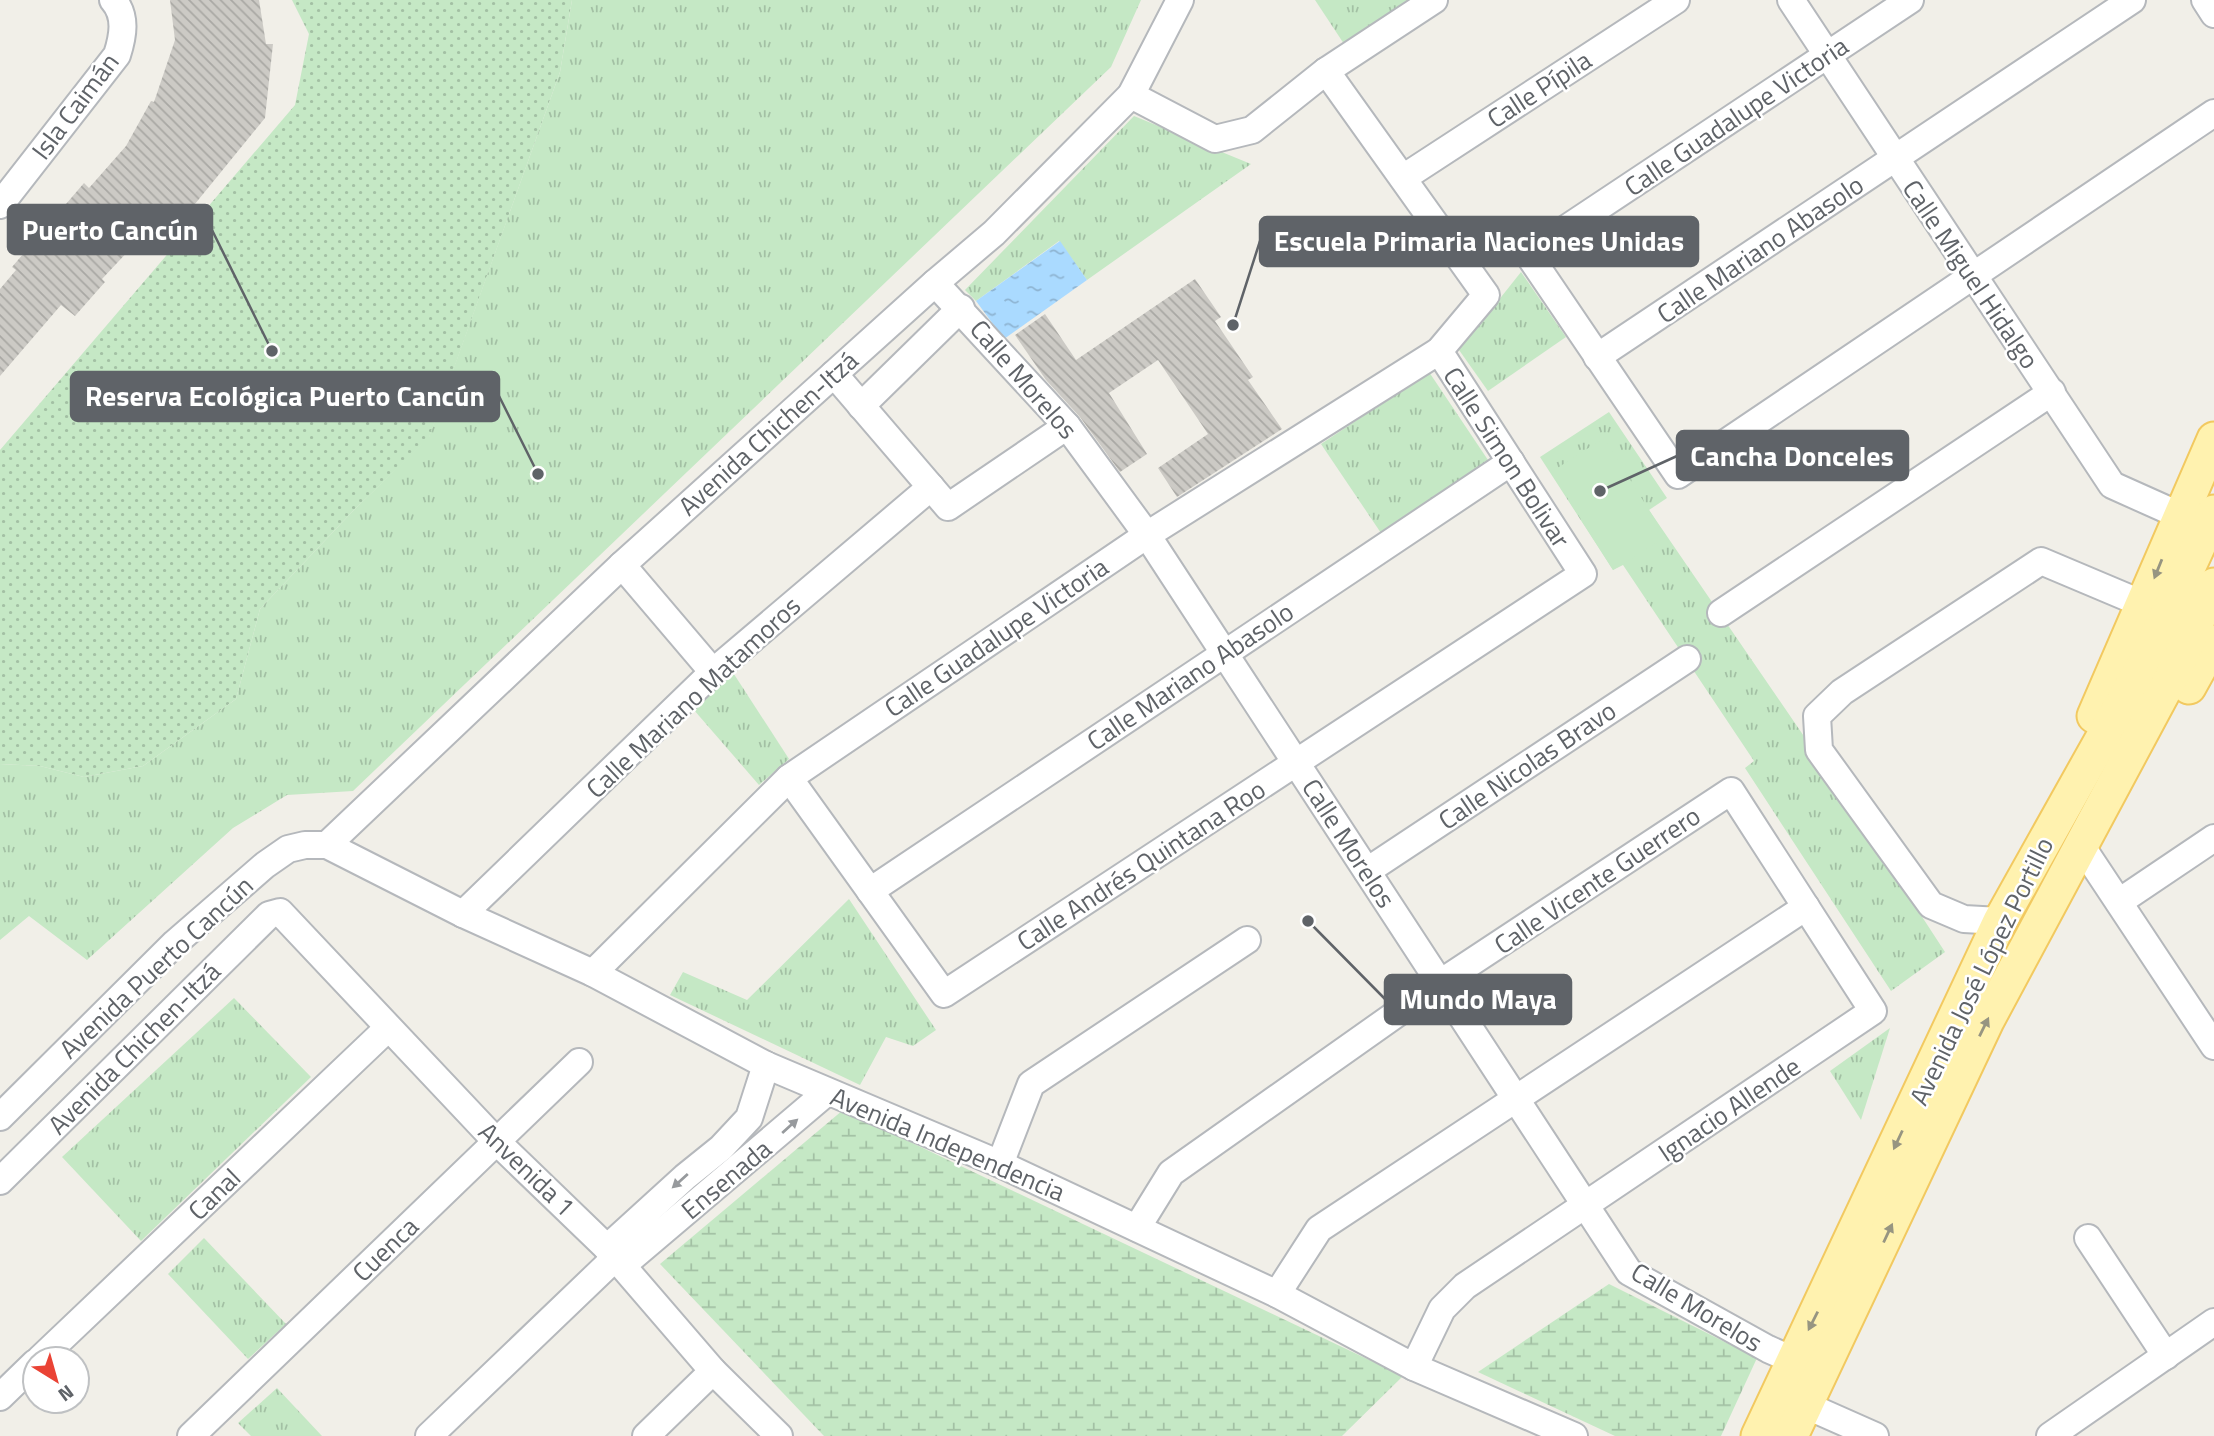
<svg xmlns="http://www.w3.org/2000/svg" width="2214" height="1436" font-family="'Titillium Web',sans-serif">
<style>
.grass{fill:url(#grass-dots)}
.wetland{fill:url(#wetland-marsh)}
.park{fill:url(#park-tufts)}
.pitch{fill:#c5e8c5}
.water{fill:url(#water-ripples)}
.building{fill:url(#building-back-hatch)}
.lines{fill:none;stroke-linecap:round;stroke-linejoin:round}
.minor-casing{stroke:#b5b8bc;stroke-width:30}
.major-casing{stroke:#f2c960;stroke-width:37}
.minor{stroke:#fff;stroke-width:26}
.major{stroke:#fff2af;stroke-width:33}
.oneway{fill:#979581}
.oneway2{fill:#979a9d}
.labels{text-anchor:middle;dominant-baseline:central;stroke-width:5;stroke-linejoin:round;paint-order:stroke}
.street-label{font-size:26px;fill:#5f6368;stroke:#fff}
.leader{fill:none;stroke:#5f6368;stroke-width:2.5}
.callout-dot{fill:#5f6368;stroke:#fff;stroke-width:2.5}
.callout{fill:#5f6368;stroke:#5f6368;stroke-width:2.5}
.callout-label{font-size:28px;text-anchor:middle;font-weight:bold;fill:#fff}
</style>
<defs>
<pattern id="grass-dots" width="8" height="8" patternUnits="userSpaceOnUse" patternTransform="scale(1.75)"><rect width="8" height="8" fill="#c5e8c5"/><path d="M2 2h.1M6 6h.1" fill="none" stroke="#a3c0a4" stroke-width="1.8" stroke-linecap="round"/></pattern>
<pattern id="wetland-marsh" width="20" height="14" patternUnits="userSpaceOnUse" patternTransform="scale(1.75)"><rect width="20" height="14" fill="#c5e8c5"/><path d="M1 5h8M5 5V1M11 12h8M15 12V8" fill="none" stroke="#a3c0a4"/></pattern>
<pattern id="park-tufts" width="24" height="20" patternUnits="userSpaceOnUse" patternTransform="scale(1.75)"><rect width="24" height="20" fill="#c5e8c5"/><path d="M3 7l-1-3M5 7V3M7 7l1-3M15 17l-1-3M17 17v-4M19 17l1-3" fill="none" stroke="#a3c0a4"/></pattern>
<pattern id="water-ripples" width="26" height="14" patternUnits="userSpaceOnUse" patternTransform="scale(1.75)"><rect width="26" height="14" fill="#aadaff"/><path d="M2 4q2-2 4 0t4 0M15 11q2-2 4 0t4 0" fill="none" stroke="#8eb4d2"/></pattern>
<pattern id="building-back-hatch" width="6" height="6" patternUnits="userSpaceOnUse" patternTransform="scale(1.75)"><rect width="6" height="6" fill="#cccac5"/><path d="M-1 5l2 2M0 0l6 6M5-1l2 2" fill="none" stroke="#a9a8a4"/></pattern>
</defs>
<rect width="100%" height="100%" fill="#f1efe8"/>
<polygon class="grass" points="292,0 572,0 560,72 429,438 353,511 260,609 236,699 143,766 84,777 40,766 0,764 0,450 295,105 309,34"/>
<g class="wetland">
<polygon points="843,1110 1403,1376 1342,1436 824,1436 660,1264"/>
<polygon points="1609,1284 1757,1358 1721,1436 1615,1436 1478,1372"/>
</g>
<g class="park">
<polygon points="572,0 1141,0 1111,67 353,791 287,795 233,828 87,960 29,916 0,940 0,764 40,766 84,777 143,766 236,699 260,609 353,511 429,437 560,72"/>
<polygon points="1315,0 1420,0 1348,50"/>
<polygon points="1134,116 1251,164 1087,280 1059,241 976,301 965,290"/>
<polygon points="1521,272 1566,337 1488,391 1459,350"/>
<polygon points="1429,372 1490,463 1383,536 1321,444"/>
<polygon points="1609,412 1667,498 1649,510 1812,748 1945,952 1891,991 1745,768 1754,761 1623,565 1613,570 1540,457"/>
<polygon points="730,668 789,759 759,785 687,702"/>
<polygon points="849,899 936,1030 913,1046 886,1037 860,1085 670,995 683,972 747,1000"/>
<polygon points="234,998 311,1077 141,1241 62,1157"/>
<polygon points="1890,1028 1861,1120 1830,1071"/>
<polygon points="204,1238 286,1324 248,1359 168,1274"/>
<polygon points="277,1388 322,1436 251,1436 238,1423"/>
</g>
<polygon class="pitch" points="1604,438 1666,537 1613,570 1551,472"/>
<polygon class="water" points="1060,241 1087,280 1004,339 976,301"/>
<g class="building">
<polygon points="170,0 259,0 266,44 273,44 265,118 164,242 149,229 102,279 105,282 75,316 61,305 0,376 0,289 16,270 12,267 84,183 89,188 126,146 151,101 154,102 175,40"/>
<polygon points="1195,279 1221,317 1215,321 1253,377 1248,380 1282,429 1177,497 1158,468 1208,434 1158,360 1109,393 1147,454 1120,472 1080,417 1046,380 1015,335 1045,314 1076,360"/>
</g>
<g class="lines">
<defs>
<g id="minor">
<polyline points="1791,0 2112,485 2179,515"/>
<polyline points="1910,0 1528,254 1678,475 2214,113"/>
<polyline points="2205,0 2214,14"/>
<polyline points="1131,95 1215,139 1252,130 1326,71 1434,0"/>
<polyline points="1403,178 1676,0"/>
<path d="M0 205 117 55C123 36 127 16 113 0"/>
<polyline points="935,283 1067,426 1147,535 1629,1272 1768,1349 1811,1368"/>
<polyline points="1597,357 2132,0"/>
<polyline points="834,374 948,507 1067,426"/>
<polyline points="861,406 961,308"/>
<polyline points="622,565 713,672"/>
<polyline points="1721,613 2052,392"/>
<polyline points="789,778 944,994 1583,574 1439,351"/>
<polyline points="327,845 622,565 935,283 994,233 1131,95 1180,0"/>
<polyline points="2082,847 2214,1046"/>
<polyline points="1367,871 1687,659"/>
<polyline points="870,891 1511,462"/>
<polyline points="2119,902 2214,838"/>
<polyline points="463,914 713,672 931,487"/>
<polyline points="2000,921 1964,919 1931,905 1819,750 1817,716 1842,692 2041,561 2143,604"/>
<polyline points="593,973 789,778 1147,535 1439,351 1486,295 1326,71"/>
<polyline points="0,1117 175,943 265,865 288,849 305,845 327,845 463,914 593,973 766,1065 1000,1164 1277,1294 1414,1367 1574,1436"/>
<polyline points="1000,1164 1031,1084 1247,940"/>
<polyline points="0,1181 269,915 280,912 496,1141 607,1248 713,1371 779,1436"/>
<polyline points="1137,1228 1171,1173 1440,983 1731,791 1873,1011 1465,1286 1442,1309 1414,1367"/>
<polyline points="2088,1238 2166,1356"/>
<polyline points="607,1248 685,1177 721,1148 749,1118 766,1065"/>
<polyline points="623,1265 827,1092"/>
<polyline points="1277,1294 1319,1229 1806,907"/>
<polyline points="40,1359 388,1028"/>
<polyline points="0,1397 35,1363"/>
<polyline points="1787,1397 1875,1436"/>
<polyline points="191,1436 579,1062"/>
<polyline points="429,1436 616,1257"/>
<polyline points="646,1436 713,1371"/>
<polyline points="2050,1436 2214,1322"/>
</g>
<g id="major">
<polyline points="2189,687 2214,642"/>
<polyline points="2094,716 2214,439"/>
<polyline points="1758,1436 2000,921 2144,664 2214,512"/>
<polyline points="1791,1436 1987,1021 2171,678 2214,585"/>
</g>
</defs>
<use href="#minor" class="minor-casing"/>
<use href="#major" class="major-casing"/>
<use href="#minor" class="minor"/>
<use href="#major" class="major"/>
</g>
<defs><path id="oneway-solid" d="M-6-.8H1V-3.2L6.5 0L1 3.2V.8H-6Z" transform="scale(1.75)"/></defs>
<g class="oneway">
<use href="#oneway-solid" transform="translate(2158 569) rotate(112)"/>
<use href="#oneway-solid" transform="translate(1984 1027) rotate(-64)"/>
<use href="#oneway-solid" transform="translate(1898 1140) rotate(115)"/>
<use href="#oneway-solid" transform="translate(1888 1233) rotate(-65)"/>
<use href="#oneway-solid" transform="translate(1813 1321) rotate(117)"/>
</g>
<g class="oneway2">
<use href="#oneway-solid" transform="translate(790 1126) rotate(-42)"/>
<use href="#oneway-solid" transform="translate(680 1181) rotate(138)"/>
</g>
<g class="labels">
<g class="street-label">
<text transform="translate(1539 89) rotate(-33)">Calle Pípila</text>
<text transform="translate(75 106) rotate(-53)">Isla Caimán</text>
<text transform="translate(1736 116) rotate(-34)">Calle Guadalupe Victoria</text>
<text transform="translate(1760 249) rotate(-34)">Calle Mariano Abasolo</text>
<text transform="translate(1971 274) rotate(56)">Calle Miguel Hidalgo</text>
<text transform="translate(1024 379) rotate(49)">Calle Morelos</text>
<text transform="translate(768 433) rotate(-42)">Avenida Chichen-Itzá</text>
<text transform="translate(1507 457) rotate(57)">Calle Simon Bolivar</text>
<text transform="translate(996 637) rotate(-34)">Calle Guadalupe Victoria</text>
<text transform="translate(1190 676) rotate(-34)">Calle Mariano Abasolo</text>
<text transform="translate(693 697) rotate(-43)">Calle Mariano Matamoros</text>
<text transform="translate(1527 765) rotate(-34)">Calle Nicolas Bravo</text>
<text transform="translate(1349 843) rotate(57)">Calle Morelos</text>
<text transform="translate(1141 865) rotate(-33)">Calle Andrés Quintana Roo</text>
<text transform="translate(1597 880) rotate(-34)">Calle Vicente Guerrero</text>
<text transform="translate(156 967) rotate(-43)">Avenida Puerto Cancún</text>
<text transform="translate(1981 971) rotate(-64)">Avenida José López Portillo</text>
<text transform="translate(134 1048) rotate(-45)">Avenida Chichen-Itzá</text>
<text transform="translate(1729 1109) rotate(-34)">Ignacio Allende</text>
<text transform="translate(948 1144) rotate(23)">Avenida Independencia</text>
<text transform="translate(527 1169) rotate(44)">Anvenida 1</text>
<text transform="translate(726 1179) rotate(-40)">Ensenada</text>
<text transform="translate(214 1194) rotate(-44)">Canal</text>
<text transform="translate(385 1249) rotate(-44)">Cuenca</text>
<text transform="translate(1697 1307) rotate(31)">Calle Morelos</text>
</g>
</g>
<path class="leader" d="M272 351L212 230M1233 325L1260 241M538 474L499 396M1600 491L1677 456M1308 921L1385 999"/>
<g class="callout-dot">
<circle cx="272" cy="351" r="7"/>
<circle cx="1233" cy="325" r="7"/>
<circle cx="538" cy="474" r="7"/>
<circle cx="1600" cy="491" r="7"/>
<circle cx="1308" cy="921" r="7"/>
</g>
<g class="callout">
<rect x="8" y="205" width="204" height="49" rx="7"/>
<rect x="1260" y="217" width="438" height="49" rx="7"/>
<rect x="71" y="372" width="428" height="49" rx="7"/>
<rect x="1677" y="431" width="231" height="49" rx="7"/>
<rect x="1385" y="975" width="186" height="49" rx="7"/>
</g>
<g class="callout-label">
<text x="110" y="240">Puerto Cancún</text>
<text x="1479" y="251">Escuela Primaria Naciones Unidas</text>
<text x="285" y="406">Reserva Ecológica Puerto Cancún</text>
<text x="1792" y="466">Cancha Donceles</text>
<text x="1478" y="1009">Mundo Maya</text>
</g>
<g transform="translate(56 1380) rotate(143)"><circle r="33" fill="#ffffff" stroke="#bfc1c3" stroke-width="2"/>
<path d="M0-5L12 26L0 18L-12 26Z" fill="#ea4335"/>
<text y="-10" font-size="19" font-weight="bold" text-anchor="middle" fill="#5f6368">N</text>
</g>
</svg>
